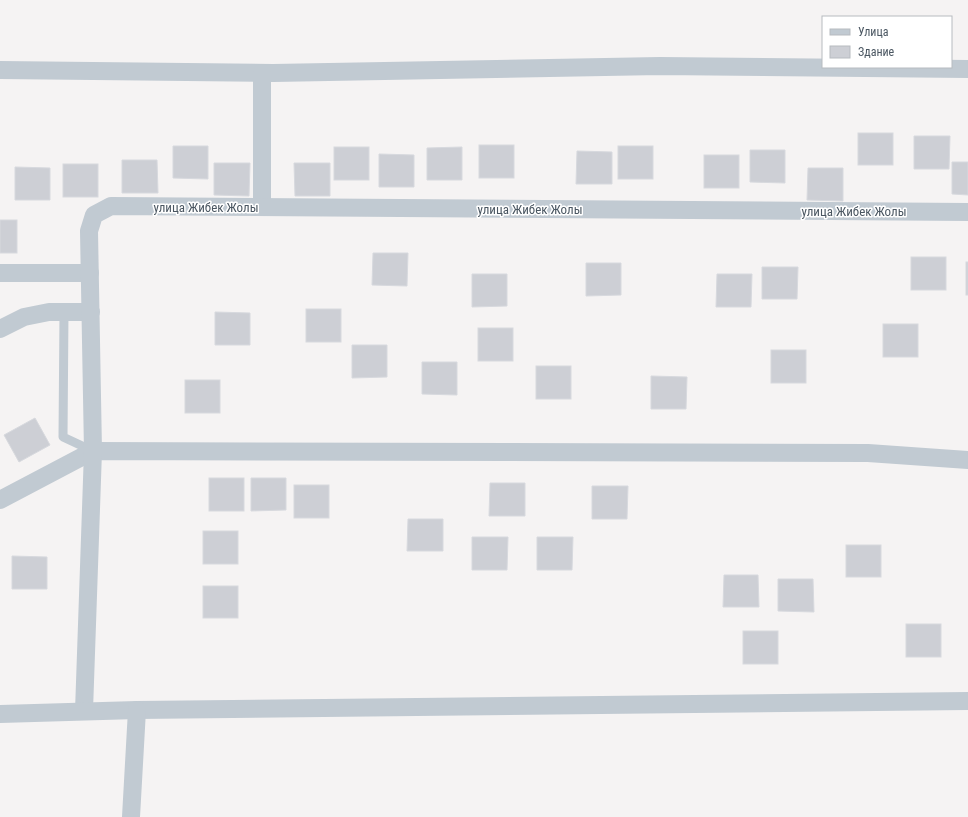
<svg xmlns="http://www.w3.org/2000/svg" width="968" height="817" font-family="'Roboto Condensed',sans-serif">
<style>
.building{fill:#cdcfd5;stroke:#d7d9de}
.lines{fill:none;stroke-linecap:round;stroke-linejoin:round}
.service{stroke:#c1cad2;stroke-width:9}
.minor{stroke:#c1cad2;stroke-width:18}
.labels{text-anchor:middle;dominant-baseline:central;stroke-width:3;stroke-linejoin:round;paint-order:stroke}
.street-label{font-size:13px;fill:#4a5661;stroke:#fff}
</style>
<rect width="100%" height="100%" fill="#f5f3f3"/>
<g class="building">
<rect x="858" y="133" width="35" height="32"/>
<polygon points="914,136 950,136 949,169 914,169"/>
<rect x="479" y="145" width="35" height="33"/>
<polygon points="173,146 208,146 208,179 173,178"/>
<rect x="618" y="146" width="35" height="33"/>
<rect x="334" y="147" width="35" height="33"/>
<polygon points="462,147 462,180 427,180 427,148"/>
<polygon points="750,150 785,150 785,183 750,182"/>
<polygon points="577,151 612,152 612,184 576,184"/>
<polygon points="379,154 414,155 414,187 379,187"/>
<rect x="704" y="155" width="35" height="33"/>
<polygon points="122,160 157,160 158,193 122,193"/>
<polygon points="952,162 968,162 968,195 952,194"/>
<polygon points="214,163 250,163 249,196 214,195"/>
<polygon points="294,163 330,163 330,196 295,196"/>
<rect x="63" y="164" width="35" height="33"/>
<polygon points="15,167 50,168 50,200 15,200"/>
<polygon points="808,168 843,168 843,201 807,200"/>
<rect x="0" y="220" width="17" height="33"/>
<polygon points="373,253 408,253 407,286 372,285"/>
<rect x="911" y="257" width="35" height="33"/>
<rect x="966" y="262" width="2" height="33"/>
<polygon points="586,263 621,263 621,295 586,296"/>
<polygon points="762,267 798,267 797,299 762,299"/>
<polygon points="472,274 507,274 507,306 472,307"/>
<polygon points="717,274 752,274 751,307 716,307"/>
<rect x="306" y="309" width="35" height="33"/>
<polygon points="215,312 250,313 250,345 215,345"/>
<rect x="883" y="324" width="35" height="33"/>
<rect x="478" y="328" width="35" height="33"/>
<polygon points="352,345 387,345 387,377 352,378"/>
<rect x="771" y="350" width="35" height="33"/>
<polygon points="422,362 457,362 457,395 422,394"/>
<rect x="536" y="366" width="35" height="33"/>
<polygon points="651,376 687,377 686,409 651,409"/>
<rect x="185" y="380" width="35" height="33"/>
<polygon points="35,418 50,445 19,462 4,435"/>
<rect x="209" y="478" width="35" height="33"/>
<polygon points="251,478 286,478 286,510 251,511"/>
<polygon points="490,483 525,483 525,516 489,516"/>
<rect x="294" y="485" width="35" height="33"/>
<polygon points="592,486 628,486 627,519 592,519"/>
<polygon points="408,519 443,519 443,551 407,551"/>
<rect x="203" y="531" width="35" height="33"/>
<polygon points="472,537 508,537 507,570 472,570"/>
<polygon points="537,537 573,537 572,570 537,570"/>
<rect x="846" y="545" width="35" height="32"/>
<polygon points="12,556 47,557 47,589 12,589"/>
<polygon points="724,575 758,575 759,607 723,607"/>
<polygon points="778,579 813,579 814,612 778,611"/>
<rect x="203" y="586" width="35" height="32"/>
<rect x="906" y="624" width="35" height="33"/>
<rect x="743" y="631" width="35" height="33"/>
</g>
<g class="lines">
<polyline class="service" points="64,312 63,437 93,451"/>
<g class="minor">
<polyline points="0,70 273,73 660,66 968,69"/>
<polyline points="262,73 262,207"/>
<polyline points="0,273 90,273"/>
<polyline points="0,329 24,317 49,312 91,312"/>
<polyline points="0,500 93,451 868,453 968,460"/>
<polyline points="84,711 93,451 89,231 94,215 111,206 968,212"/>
<polyline points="0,714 137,710 968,701"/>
<polyline points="131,817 137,710"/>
</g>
</g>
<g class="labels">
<g class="street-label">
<text x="206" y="207">улица Жибек Жолы</text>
<text x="530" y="209">улица Жибек Жолы</text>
<text x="854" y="211">улица Жибек Жолы</text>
</g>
</g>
<rect x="822" y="16" width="130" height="52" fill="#ffffff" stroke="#b7bbc0"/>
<rect x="830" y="29" width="20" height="6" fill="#c1cad2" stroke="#b7bbc0"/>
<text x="858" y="36" font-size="12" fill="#4a5661">Улица</text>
<rect x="830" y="46" width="20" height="12" fill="#cdcfd5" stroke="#b7bbc0"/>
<text x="858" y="56" font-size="12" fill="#4a5661">Здание</text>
</svg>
